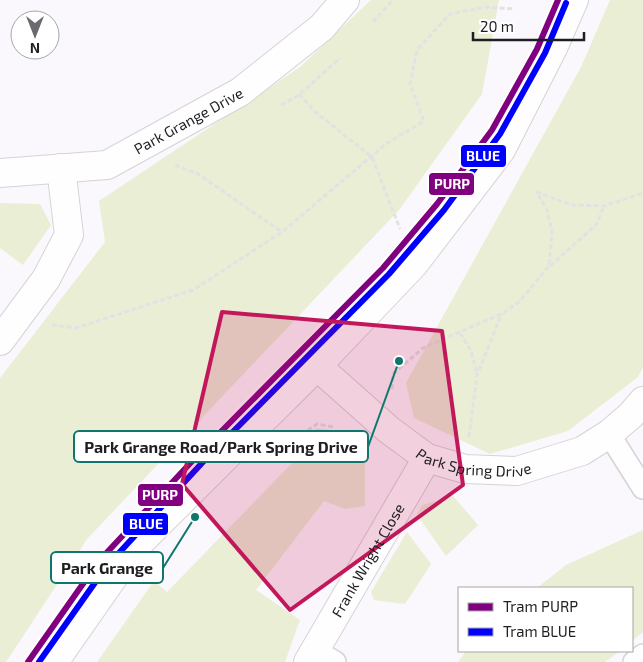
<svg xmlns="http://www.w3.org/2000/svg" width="643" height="662" font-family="'Exo 2',sans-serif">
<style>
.green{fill:#eaeed4}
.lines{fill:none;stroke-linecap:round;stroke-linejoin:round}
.service-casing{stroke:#d5d3d6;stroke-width:24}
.minor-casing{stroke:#d5d3d6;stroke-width:30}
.tertiary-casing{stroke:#d5d3d6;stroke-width:30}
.path{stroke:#e3e2e3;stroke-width:3;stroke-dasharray:5 2.5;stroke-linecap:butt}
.service{stroke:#fefeff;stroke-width:21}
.minor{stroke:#fefeff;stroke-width:28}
.tertiary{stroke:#fefeff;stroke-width:28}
.tram-1-casing{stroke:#fff;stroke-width:10}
.tram-2-casing{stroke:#fff;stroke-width:10}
.tram-1{stroke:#800080;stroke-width:6}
.tram-2{stroke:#00f;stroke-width:6}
.marked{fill:#c2185b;fill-opacity:0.2;stroke:#c2185b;stroke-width:4;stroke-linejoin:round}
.labels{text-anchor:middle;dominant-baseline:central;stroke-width:4.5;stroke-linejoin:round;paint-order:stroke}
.street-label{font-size:15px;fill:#201e22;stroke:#fff}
.leader{fill:none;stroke:#0f766e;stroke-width:2}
.callout-dot{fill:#0f766e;stroke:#fff;stroke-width:2}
.callout{fill:#fff;stroke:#0f766e;stroke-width:2}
.callout-label{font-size:16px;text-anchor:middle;font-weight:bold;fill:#201e22}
.line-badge{stroke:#fff;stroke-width:2}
.badge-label{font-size:14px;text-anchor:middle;font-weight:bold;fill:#fff}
</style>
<rect width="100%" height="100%" fill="#faf8fc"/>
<g class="green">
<polygon points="371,0 499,0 482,94 399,210 87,539 6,662 0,662 0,378 105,242 99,201 300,67"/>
<polygon points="610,0 643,0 643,367 638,377 568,431 490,454 414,418 406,383 581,67"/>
<polygon points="0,203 40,204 51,225 23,265 0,248"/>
<polygon points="317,428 348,433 365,449 365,506 345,509 324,501 256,590 300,620 285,662 97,662 154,581 167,592 293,462 280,450"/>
<polygon points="453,496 478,525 446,556 417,515 422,505"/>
<polygon points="643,530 643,632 632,641 632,588 537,588 566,565"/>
<polygon points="407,532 431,564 405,604 374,600 371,592"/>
<polygon points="466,651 620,651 605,662 458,662"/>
</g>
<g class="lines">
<defs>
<g id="service">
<polyline points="609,434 643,488"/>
<polyline points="315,650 335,662"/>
<polyline points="634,662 643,655"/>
</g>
<g id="minor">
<path id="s1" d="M0 173 107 165 240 92 322 27 345 0"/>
<polyline points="0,341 46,279 69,235 61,168"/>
<path id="s2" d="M317 366 389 430 427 458 465 469 517 471 582 451 609 434 631 415 643 401"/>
<path id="s3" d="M308 662 427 458"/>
</g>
<polyline id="tertiary" points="54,662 133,549 317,366 414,264 501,150 553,48 574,0"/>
</defs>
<use href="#service" class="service-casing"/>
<use href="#minor" class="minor-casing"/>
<use href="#tertiary" class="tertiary-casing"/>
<g class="path">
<polyline points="373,22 393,0"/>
<polyline points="299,94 314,111 372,157 400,229"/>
<polyline points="281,105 299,95 340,58"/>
<polyline points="175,165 198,174 282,232"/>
<polyline points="536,192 572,205 604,206 643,193"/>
<polyline points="550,266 596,225 604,206"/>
<polyline points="52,325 76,328 193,290 282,232 386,144 424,121 410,84 417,50 450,14 486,7 514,9"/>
<polyline points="460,333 471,351 477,374"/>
<polyline points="392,389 393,374 423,348 503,313 520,301 549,266 552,232 547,210 536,191"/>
<polyline points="469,437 477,375 502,313"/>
<polyline points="289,443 317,424 334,427"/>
</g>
<use href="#service" class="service"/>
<use href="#minor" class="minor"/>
<use href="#tertiary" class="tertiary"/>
<defs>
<polyline id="tram-1" points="28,662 99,561 196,457 383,268 437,204 492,130 537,49 558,0"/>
<polyline id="tram-2" points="39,662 106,567 202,463 389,274 444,210 500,134 545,53 566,3"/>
</defs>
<use href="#tram-1" class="tram-1-casing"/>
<use href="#tram-2" class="tram-2-casing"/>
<use href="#tram-1" class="tram-1"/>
<use href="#tram-2" class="tram-2"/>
</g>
<path class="marked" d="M222 312 442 331 463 485 290 610 182 484Z"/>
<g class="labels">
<g class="street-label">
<text stroke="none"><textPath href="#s1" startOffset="200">Park Grange Drive</textPath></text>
<text stroke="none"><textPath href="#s2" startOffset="191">Park Spring Drive</textPath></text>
<text stroke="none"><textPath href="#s3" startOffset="118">Frank Wright Close</textPath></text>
</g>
</g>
<path class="leader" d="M399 361L368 447M195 517L163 568"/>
<g class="callout-dot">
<circle cx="399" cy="361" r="5"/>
<circle cx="195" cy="517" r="5"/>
</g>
<g class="callout">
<rect x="74" y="431" width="294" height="31" rx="5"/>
<rect x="51" y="552" width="112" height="31" rx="5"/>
</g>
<g class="callout-label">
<text x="221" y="453">Park Grange Road/Park Spring Drive</text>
<text x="107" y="574">Park Grange</text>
</g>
<g class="line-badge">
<rect x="460" y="144" width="47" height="24" rx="5" fill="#00f"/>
<rect x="428" y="172" width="47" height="24" rx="5" fill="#800080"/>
<rect x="137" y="483" width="47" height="24" rx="5" fill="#800080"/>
<rect x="122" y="512" width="47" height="24" rx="5" fill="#00f"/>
</g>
<g class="badge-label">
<text x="483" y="161">BLUE</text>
<text x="452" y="189">PURP</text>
<text x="160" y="500">PURP</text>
<text x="146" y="529">BLUE</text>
</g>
<rect x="458" y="587" width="175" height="65" fill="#ffffff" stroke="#a6a5a7"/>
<rect x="468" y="603" width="25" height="8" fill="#800080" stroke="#a6a5a7"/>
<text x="503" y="612" font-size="15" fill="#201e22">Tram PURP</text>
<rect x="468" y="628" width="25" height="8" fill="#0000ff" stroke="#a6a5a7"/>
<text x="503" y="637" font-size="15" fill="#201e22">Tram BLUE</text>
<g transform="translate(35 35) rotate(180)"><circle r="24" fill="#ffffff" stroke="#a6a5a7"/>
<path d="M0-4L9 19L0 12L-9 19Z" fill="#6c6a6e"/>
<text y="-8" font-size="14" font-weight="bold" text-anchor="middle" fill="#201e22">N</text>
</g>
<path d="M473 32v8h111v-8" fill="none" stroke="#201e22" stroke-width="2.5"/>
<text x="480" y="32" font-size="15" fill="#201e22" stroke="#ffffff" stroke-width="4" paint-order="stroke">20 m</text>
</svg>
